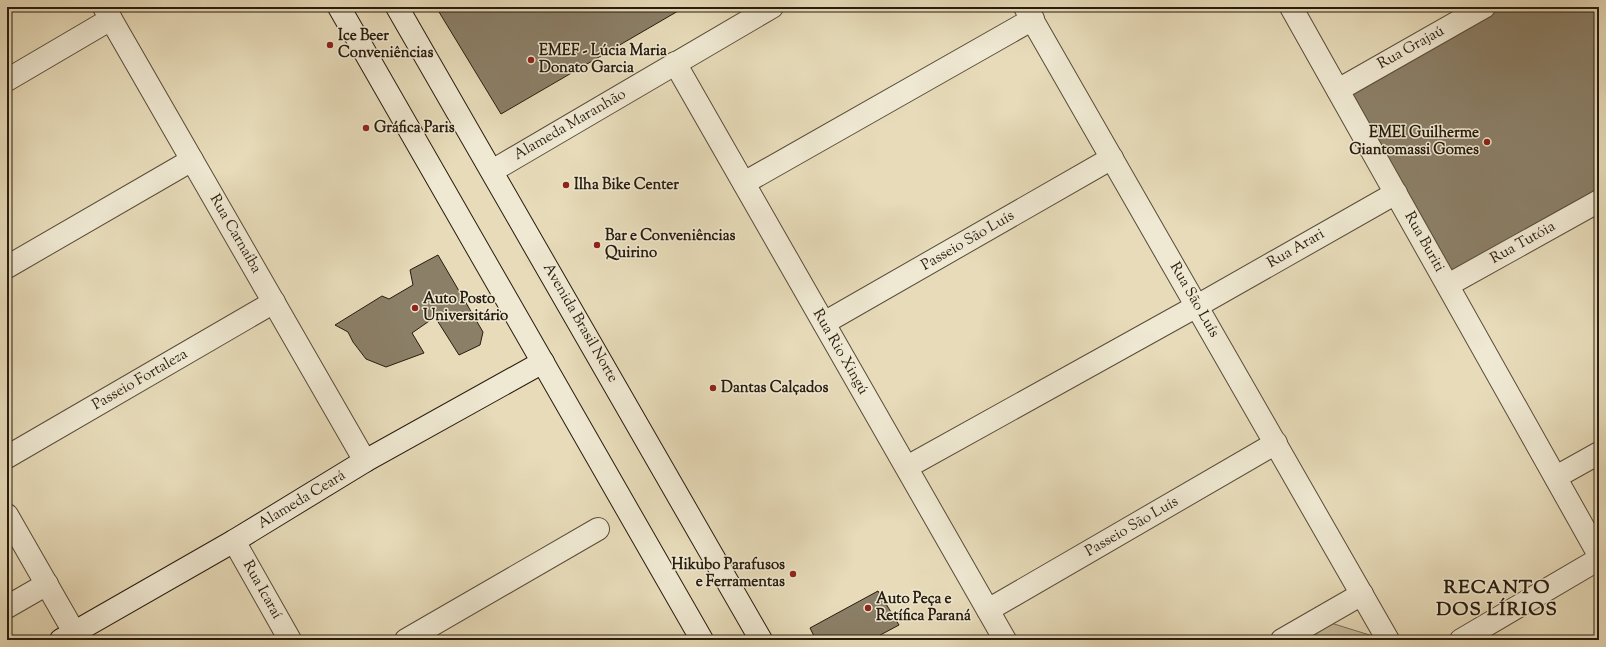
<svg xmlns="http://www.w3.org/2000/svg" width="1606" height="647" font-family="'Sorts Mill Goudy',serif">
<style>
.green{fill:#c7bb9c;stroke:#786c55}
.building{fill:#8b7f67;stroke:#281c0e}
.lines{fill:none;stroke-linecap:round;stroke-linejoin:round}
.street-casing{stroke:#584c39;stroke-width:24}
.secondary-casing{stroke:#281c0e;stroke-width:24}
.street{stroke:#efe8d2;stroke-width:22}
.secondary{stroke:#efe8d2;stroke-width:22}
.poi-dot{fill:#8f2418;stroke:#efe8d2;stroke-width:1.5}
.labels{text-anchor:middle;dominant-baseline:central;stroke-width:3;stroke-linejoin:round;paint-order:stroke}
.poi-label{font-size:15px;font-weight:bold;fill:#281c0e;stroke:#efe8d2;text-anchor:start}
.street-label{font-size:15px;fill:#281c0e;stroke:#efe8d2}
.district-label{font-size:19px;font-weight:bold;letter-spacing:1px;fill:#281c0e;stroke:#efe8d2}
</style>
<rect width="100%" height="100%" fill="#e7dbb9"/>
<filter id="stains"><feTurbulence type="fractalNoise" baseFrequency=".005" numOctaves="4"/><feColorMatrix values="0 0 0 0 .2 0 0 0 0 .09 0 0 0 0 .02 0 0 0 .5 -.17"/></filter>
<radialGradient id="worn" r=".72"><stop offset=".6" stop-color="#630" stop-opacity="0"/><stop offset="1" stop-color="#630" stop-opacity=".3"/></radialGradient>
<polygon class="green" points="1331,623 1376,637 1378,640 1299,640"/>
<g class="building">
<polygon points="436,7 685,7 501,114"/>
<polygon points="1499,7 1599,7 1599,191 1450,273 1347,92"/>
<polygon points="438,255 483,332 480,345 459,355 435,317 412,333 424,353 386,367 366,359 353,342 348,332 335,325 382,296 389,299 413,285 410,270"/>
<polygon points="878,591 899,625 871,640 816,640 810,628"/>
</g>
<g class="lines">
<defs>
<g id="street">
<polyline points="104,7 365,461"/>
<polyline points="1025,7 1388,640"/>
<polyline points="1291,7 1599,555"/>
<polyline points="675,63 1005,640"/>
<polyline points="7,80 111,19"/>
<polyline points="1338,90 1484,7"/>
<polyline points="492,171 772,7"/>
<polyline points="744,183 1033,19"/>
<polyline points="7,267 192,160"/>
<polyline points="1448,285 1599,201"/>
<polyline points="824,323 1112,158"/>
<polyline points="7,457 274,302"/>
<polyline points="907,467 1197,306 1396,193"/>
<polyline points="1556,477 1599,453"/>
<polyline points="7,515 74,632"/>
<polyline points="234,541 290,640"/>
<polyline points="7,607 47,584"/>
<polyline points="988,610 1276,443"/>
<polyline points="406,640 598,529"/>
<polyline points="1282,640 1362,594"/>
<polyline points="1461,640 1599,559"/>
</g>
<g id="secondary">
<polyline points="339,7 702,640"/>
<polyline points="397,7 761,640"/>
<polyline points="61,640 234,541 365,461 543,362"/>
</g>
</defs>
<use href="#street" class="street-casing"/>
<use href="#secondary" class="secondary-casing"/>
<use href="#street" class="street"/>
<use href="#secondary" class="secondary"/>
</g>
<g class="poi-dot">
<circle cx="330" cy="45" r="4"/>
<circle cx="531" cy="60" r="4"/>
<circle cx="366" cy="128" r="4"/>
<circle cx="1487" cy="142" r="4"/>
<circle cx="566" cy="185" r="4"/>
<circle cx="597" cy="245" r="4"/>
<circle cx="415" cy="308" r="4"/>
<circle cx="713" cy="388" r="4"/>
<circle cx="793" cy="574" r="4"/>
<circle cx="868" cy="608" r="4"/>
</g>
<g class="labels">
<g class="poi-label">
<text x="338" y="36">Ice Beer<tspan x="338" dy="17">Conveniências</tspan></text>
<text x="539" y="51">EMEF - Lúcia Maria<tspan x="539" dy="17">Donato Garcia</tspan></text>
<text x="374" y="128">Gráfica Paris</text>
<text x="1479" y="133" text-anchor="end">EMEI Guilherme<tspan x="1479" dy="17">Giantomassi Gomes</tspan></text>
<text x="574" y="185">Ilha Bike Center</text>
<text x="605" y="236">Bar e Conveniências<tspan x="605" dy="17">Quirino</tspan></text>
<text x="423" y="299">Auto Posto<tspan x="423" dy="17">Universitário</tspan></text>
<text x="721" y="388">Dantas Calçados</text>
<text x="785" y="565" text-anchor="end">Hikubo Parafusos<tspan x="785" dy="17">e Ferramentas</tspan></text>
<text x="876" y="599">Auto Peça e<tspan x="876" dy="17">Retífica Paraná</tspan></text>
</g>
<g class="street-label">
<text transform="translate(1411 48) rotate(-29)">Rua Grajaú</text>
<text transform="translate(570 125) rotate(-30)">Alameda Maranhão</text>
<text transform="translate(235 234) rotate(60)">Rua Carnaíba</text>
<text transform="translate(968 241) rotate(-30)">Passeio São Luís</text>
<text transform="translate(1424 242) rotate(61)">Rua Buriti</text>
<text transform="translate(1523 243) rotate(-29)">Rua Tutóia</text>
<text transform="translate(1296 249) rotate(-30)">Rua Arari</text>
<text transform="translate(1194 300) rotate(60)">Rua São Luís</text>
<text transform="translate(580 323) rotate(60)">Avenida Brasil Norte</text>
<text transform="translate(840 352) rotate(60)">Rua Rio Xingú</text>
<text transform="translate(140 380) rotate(-30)">Passeio Fortaleza</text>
<text transform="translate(302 500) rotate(-31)">Alameda Ceará</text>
<text transform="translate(1132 527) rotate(-30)">Passeio São Luís</text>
<text transform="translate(262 590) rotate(61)">Rua Icaraí</text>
</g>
<g class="district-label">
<text x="1497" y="588">RECANTO<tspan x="1497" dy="22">DOS LÍRIOS</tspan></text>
</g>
</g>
<rect width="1606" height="647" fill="none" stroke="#e7dbb9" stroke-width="24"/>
<rect x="8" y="8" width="1590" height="631" fill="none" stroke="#281c0e" stroke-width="2"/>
<rect x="12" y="12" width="1582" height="623" fill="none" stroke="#281c0e"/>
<rect width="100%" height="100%" filter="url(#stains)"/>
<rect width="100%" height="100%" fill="url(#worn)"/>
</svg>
